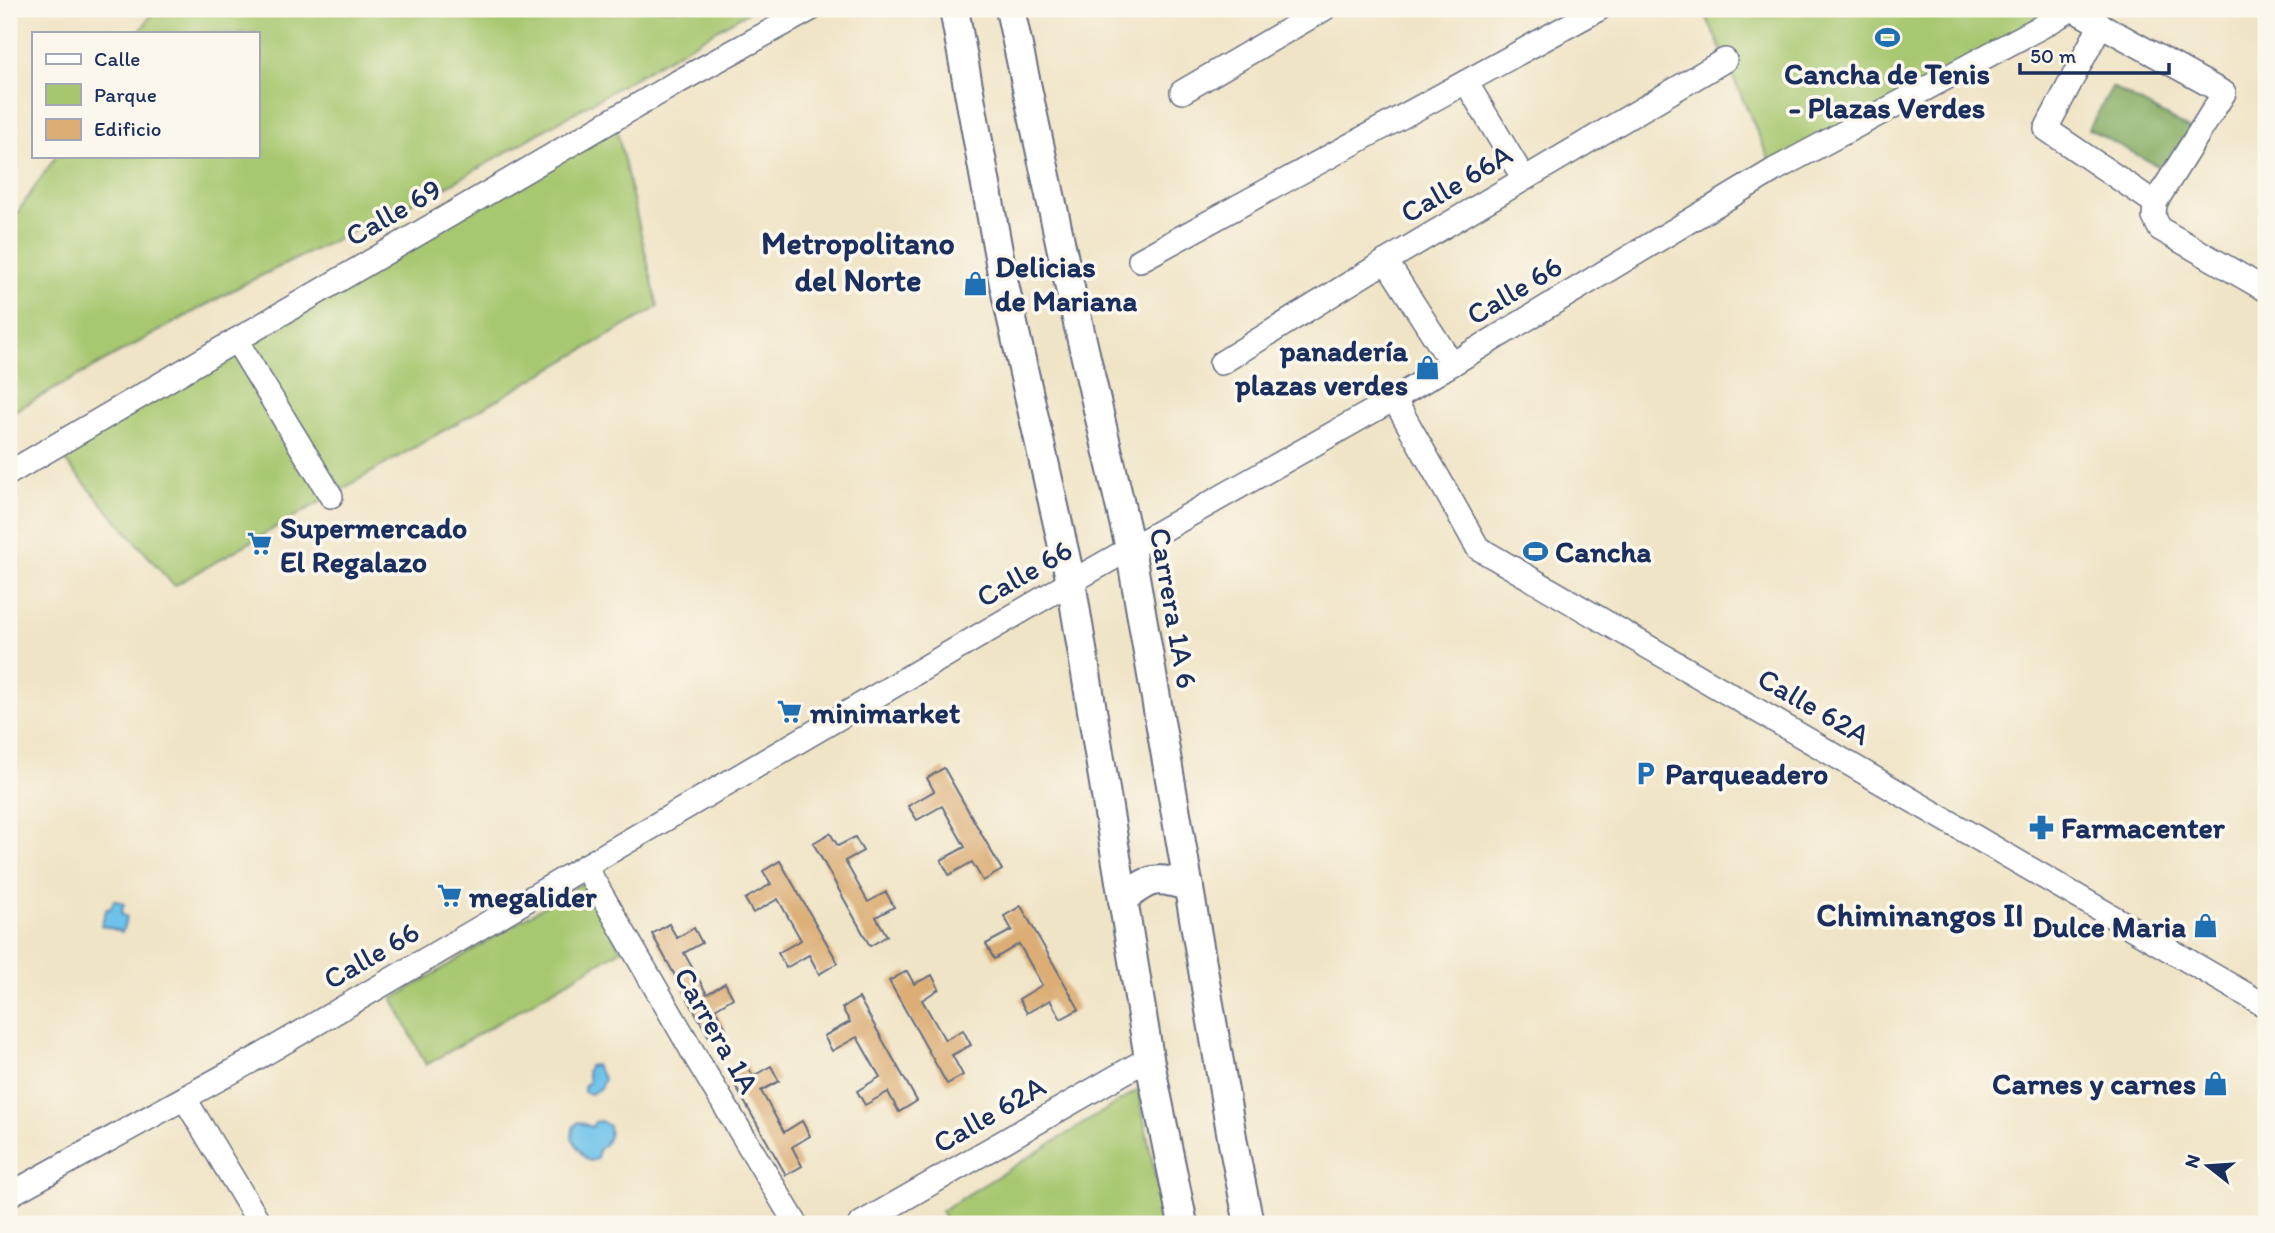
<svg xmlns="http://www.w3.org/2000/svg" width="2275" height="1233" font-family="Itim,sans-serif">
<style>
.green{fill:#a7c76f;stroke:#617b66;stroke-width:2}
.forest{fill:#85ac62;stroke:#506e60;stroke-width:2}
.water{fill:#6dc2ea;stroke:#4478a4;stroke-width:2}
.building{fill:#dcae76}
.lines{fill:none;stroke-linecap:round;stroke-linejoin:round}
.minor-casing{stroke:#666e82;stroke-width:26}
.tertiary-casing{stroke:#666e82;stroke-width:32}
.minor{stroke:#fff;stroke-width:23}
.tertiary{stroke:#fff;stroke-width:28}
.labels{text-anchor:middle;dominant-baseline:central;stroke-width:7;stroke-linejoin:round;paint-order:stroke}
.poi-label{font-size:30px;font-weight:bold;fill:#1b2f5e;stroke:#fbf7ec;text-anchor:start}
.street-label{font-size:30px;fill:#1b2f5e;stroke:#fbf7ec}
.neighbourhood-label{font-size:32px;font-weight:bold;fill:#1b2f5e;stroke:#fbf7ec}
</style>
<rect width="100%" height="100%" fill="#fbf7ec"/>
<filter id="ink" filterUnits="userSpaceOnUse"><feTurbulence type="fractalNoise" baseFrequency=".0143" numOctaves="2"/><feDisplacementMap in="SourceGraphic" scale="14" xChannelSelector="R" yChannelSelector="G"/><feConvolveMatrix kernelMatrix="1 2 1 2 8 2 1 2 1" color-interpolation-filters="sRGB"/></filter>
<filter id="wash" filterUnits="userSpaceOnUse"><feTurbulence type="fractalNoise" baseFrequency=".00686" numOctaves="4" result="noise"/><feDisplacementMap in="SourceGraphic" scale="28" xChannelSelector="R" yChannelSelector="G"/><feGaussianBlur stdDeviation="1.57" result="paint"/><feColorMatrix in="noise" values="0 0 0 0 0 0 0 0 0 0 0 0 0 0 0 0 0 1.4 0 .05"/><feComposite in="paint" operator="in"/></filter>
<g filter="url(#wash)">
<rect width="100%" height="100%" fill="#f0e4c6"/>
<g class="green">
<polygon points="155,9 753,9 451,184 244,284 9,414 9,225 56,156 257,156 257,33 139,33"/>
<polygon points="1703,9 2040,9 2041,27 1774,170"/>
<polygon points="614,118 658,307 174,586 53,447"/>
<polygon points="582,883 621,950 426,1065 393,999"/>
<polygon points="1138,1090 1165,1224 949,1224 941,1211"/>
</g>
<polygon class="forest" points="2112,87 2190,129 2167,171 2089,129"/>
<g class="water">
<polygon points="114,900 124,904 121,914 127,917 122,932 101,925 107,908 110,909"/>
<polygon points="595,1065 604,1079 600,1088 591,1094 584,1092 584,1086 589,1082 587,1071 589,1066"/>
<path d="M601 1121 609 1126C611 1136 608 1143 599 1149L597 1159 589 1161C579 1155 578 1146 572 1138L573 1128 578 1122 592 1127 595 1122Z"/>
</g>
<g id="blocks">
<g class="building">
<polygon points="944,768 1002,870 983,881 972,862 949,875 941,860 965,847 942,806 917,820 908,806 934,791 927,778"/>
<polygon points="830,833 838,846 855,837 863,851 845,861 868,902 886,892 894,907 876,917 887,936 870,946 813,843"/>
<polygon points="780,861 838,963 819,974 809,955 786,968 778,953 801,940 778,899 753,913 745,899 771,884 763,871"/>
<polygon points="1021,906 1079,1009 1061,1019 1050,1000 1027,1013 1019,999 1042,985 1019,944 994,959 986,944 1012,930 1004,916"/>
<polygon points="669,924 677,938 694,928 702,943 684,953 707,994 725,983 733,998 715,1009 726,1028 709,1037 652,934"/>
<polygon points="907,971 914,984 932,975 939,989 922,1000 945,1040 963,1030 971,1045 952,1055 963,1075 947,1084 889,981"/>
<polygon points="859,998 917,1101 899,1112 888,1092 865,1105 857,1091 880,1077 857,1037 832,1051 824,1036 850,1022 842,1008"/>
<polygon points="746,1063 753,1076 771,1066 779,1081 761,1091 784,1132 802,1121 810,1136 792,1147 802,1166 786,1175 728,1073"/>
</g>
</g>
</g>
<g filter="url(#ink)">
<use href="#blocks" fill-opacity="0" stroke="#666e82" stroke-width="2"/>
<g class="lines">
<defs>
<g id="minor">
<polyline points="2072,9 2224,93 2155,203 2154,217 2160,229 2266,290"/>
<polyline points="2100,26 2046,129 2155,203"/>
<polyline points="1466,82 1524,179"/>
<polyline points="1182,92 1324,9"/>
<polyline points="1140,260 1599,9"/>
<polyline points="1386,261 1452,364"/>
<polyline points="236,340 331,496"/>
<polyline points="1221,363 1386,261 1725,60"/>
<polyline points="1394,399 1478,548 2266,1006"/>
<polyline points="9,473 674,84 811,9"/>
<polyline points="585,866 698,1061 796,1224"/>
<polyline points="185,1099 260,1224"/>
<polyline points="9,1195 264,1054 1071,582 1394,399 1774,170 2041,27 2072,9"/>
<polyline points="860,1224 1149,1058"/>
</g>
<g id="tertiary">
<polyline points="954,9 1004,284 1071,582 1149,1058 1183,1224"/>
<polyline points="1010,9 1072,297 1130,548 1233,1143 1249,1224"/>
<path d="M1123 900C1149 877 1157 876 1189 887"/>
</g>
</defs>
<use href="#minor" class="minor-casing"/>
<use href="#tertiary" class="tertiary-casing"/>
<use href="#minor" class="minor"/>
<use href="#tertiary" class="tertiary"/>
</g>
</g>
<defs>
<symbol id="stadium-bare" viewBox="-9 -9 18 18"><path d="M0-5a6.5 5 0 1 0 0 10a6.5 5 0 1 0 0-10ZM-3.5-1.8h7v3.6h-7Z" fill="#1f6fb2" stroke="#fbf7ec" stroke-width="2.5" paint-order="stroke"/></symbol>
<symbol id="shop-bare" viewBox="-9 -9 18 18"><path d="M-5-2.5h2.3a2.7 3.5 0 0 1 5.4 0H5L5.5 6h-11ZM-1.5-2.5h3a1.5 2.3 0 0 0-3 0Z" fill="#1f6fb2" stroke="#fbf7ec" stroke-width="2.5" paint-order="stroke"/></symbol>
<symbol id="supermarket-bare" viewBox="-9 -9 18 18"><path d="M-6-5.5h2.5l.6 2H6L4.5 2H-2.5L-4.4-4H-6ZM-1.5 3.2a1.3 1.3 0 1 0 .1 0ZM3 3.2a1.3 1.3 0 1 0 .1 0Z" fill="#1f6fb2" stroke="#fbf7ec" stroke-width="2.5" paint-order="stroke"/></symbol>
<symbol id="parking-bare" viewBox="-9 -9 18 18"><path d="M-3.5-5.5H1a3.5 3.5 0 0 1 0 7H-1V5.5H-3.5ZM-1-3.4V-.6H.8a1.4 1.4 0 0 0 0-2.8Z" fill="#1f6fb2" stroke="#fbf7ec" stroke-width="2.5" paint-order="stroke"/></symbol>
<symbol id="pharmacy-bare" viewBox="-9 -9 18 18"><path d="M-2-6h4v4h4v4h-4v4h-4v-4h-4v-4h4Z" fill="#1f6fb2" stroke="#fbf7ec" stroke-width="2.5" paint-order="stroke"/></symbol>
</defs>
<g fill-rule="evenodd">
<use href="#stadium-bare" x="1870" y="20" width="35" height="35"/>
<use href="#shop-bare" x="958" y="266" width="35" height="35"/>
<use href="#shop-bare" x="1410" y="350" width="35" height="35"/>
<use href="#supermarket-bare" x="242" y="526" width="35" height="35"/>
<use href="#stadium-bare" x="1518" y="534" width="35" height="35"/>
<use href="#supermarket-bare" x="772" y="694" width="35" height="35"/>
<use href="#parking-bare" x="1628" y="756" width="35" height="35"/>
<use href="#pharmacy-bare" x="2024" y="810" width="35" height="35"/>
<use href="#supermarket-bare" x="432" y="878" width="35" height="35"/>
<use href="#shop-bare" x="2188" y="908" width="35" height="35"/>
<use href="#shop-bare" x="2198" y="1066" width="35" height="35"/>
</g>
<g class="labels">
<g class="poi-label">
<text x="1887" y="73" text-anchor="middle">Cancha de Tenis<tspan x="1887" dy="34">- Plazas Verdes</tspan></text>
<text x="995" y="266">Delicias<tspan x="995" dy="34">de Mariana</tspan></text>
<text x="1408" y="350" text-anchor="end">panadería<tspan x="1408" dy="34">plazas verdes</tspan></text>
<text x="280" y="527">Supermercado<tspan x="280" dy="34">El Regalazo</tspan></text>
<text x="1555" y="551">Cancha</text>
<text x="810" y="712">minimarket</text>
<text x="1665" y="773">Parqueadero</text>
<text x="2061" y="827">Farmacenter</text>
<text x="469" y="896">megalider</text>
<text x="2186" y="926" text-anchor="end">Dulce Maria</text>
<text x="2196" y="1083" text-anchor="end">Carnes y carnes</text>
</g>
<g class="street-label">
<text transform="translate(1456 183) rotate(-31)">Calle 66A</text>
<text transform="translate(393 212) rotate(-30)">Calle 69</text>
<text transform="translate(1514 290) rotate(-31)">Calle 66</text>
<text transform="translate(1024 573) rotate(-30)">Calle 66</text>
<text transform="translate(1174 608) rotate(80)">Carrera 1A 6</text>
<text transform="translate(1814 706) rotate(30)">Calle 62A</text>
<text transform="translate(371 955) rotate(-30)">Calle 66</text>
<text transform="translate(717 1030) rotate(60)">Carrera 1A</text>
<text transform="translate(989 1114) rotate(-30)">Calle 62A</text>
</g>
<g class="neighbourhood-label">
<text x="858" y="243">Metropolitano<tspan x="858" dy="37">del Norte</tspan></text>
<text x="1920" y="915">Chiminangos II</text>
</g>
</g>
<rect width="2275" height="1233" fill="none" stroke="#fbf7ec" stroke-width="35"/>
<rect x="32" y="32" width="228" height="126" fill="#fbf7ec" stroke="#a1a7b3" stroke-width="2"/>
<rect x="46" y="54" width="35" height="10" fill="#ffffff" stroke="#a1a7b3" stroke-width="2"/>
<text x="94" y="66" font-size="21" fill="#1b2f5e">Calle</text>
<rect x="46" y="84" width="35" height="21" fill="#a7c76f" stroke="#a1a7b3" stroke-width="2"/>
<text x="94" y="102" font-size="21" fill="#1b2f5e">Parque</text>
<rect x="46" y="119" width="35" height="21" fill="#dcae76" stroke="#a1a7b3" stroke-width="2"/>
<text x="94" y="136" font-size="21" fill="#1b2f5e">Edificio</text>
<g transform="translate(2208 1166) rotate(287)" stroke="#fbf7ec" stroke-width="5" paint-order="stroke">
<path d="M0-5L12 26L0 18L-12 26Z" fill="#1b2f5e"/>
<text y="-10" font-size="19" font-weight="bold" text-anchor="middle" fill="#1b2f5e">N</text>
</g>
<path d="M2020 63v10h149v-10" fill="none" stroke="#1b2f5e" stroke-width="3.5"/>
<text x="2030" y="63" font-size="21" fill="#1b2f5e" stroke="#fbf7ec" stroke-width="5" paint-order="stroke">50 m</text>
</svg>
